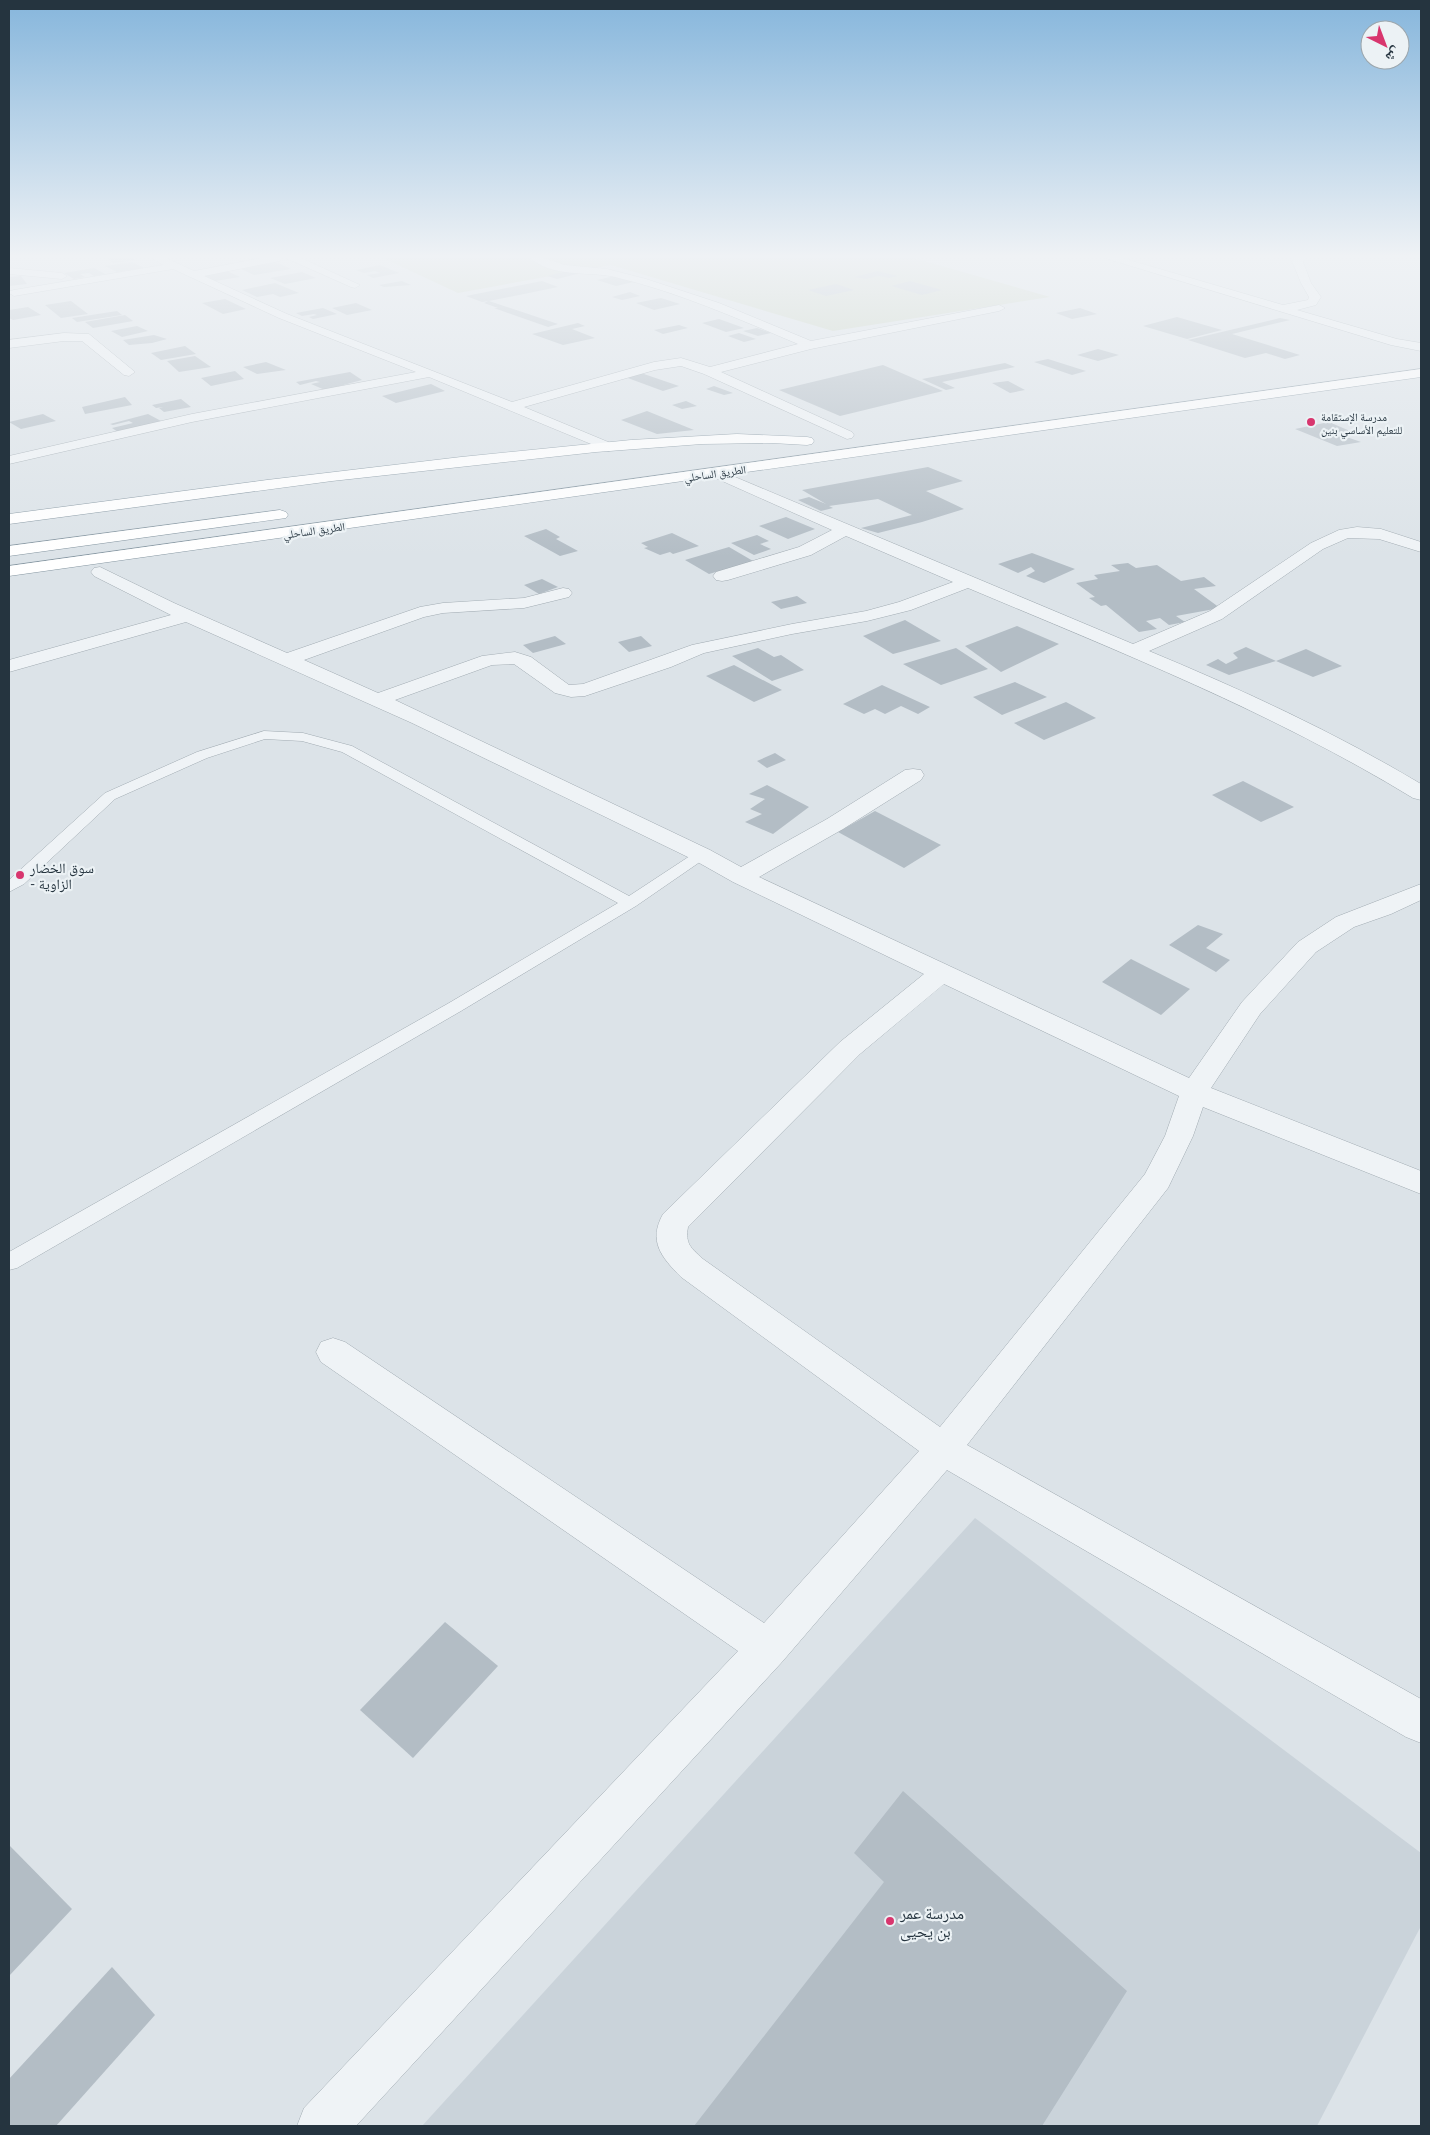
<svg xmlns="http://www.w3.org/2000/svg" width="1430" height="2135" font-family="Lato,'Noto Naskh Arabic',sans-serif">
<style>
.built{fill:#cad3da}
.green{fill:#c7d2bd}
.building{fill:#b3bdc5}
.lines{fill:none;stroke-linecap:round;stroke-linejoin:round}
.lane-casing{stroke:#a1abb2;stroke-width:1}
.street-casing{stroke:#a1abb2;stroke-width:1}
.highway-casing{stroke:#83949f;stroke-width:1}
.lane{fill:#eff3f6;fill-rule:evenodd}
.street{fill:#eff3f6;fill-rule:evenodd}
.highway{fill:#fff;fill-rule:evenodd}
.poi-dot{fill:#d8366e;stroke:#ecf2f5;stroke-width:2}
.labels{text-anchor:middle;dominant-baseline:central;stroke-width:4.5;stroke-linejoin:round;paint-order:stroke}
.far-poi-label{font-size:11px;fill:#25343f;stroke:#ecf2f5;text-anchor:start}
.far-street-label{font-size:11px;fill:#25343f;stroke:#ecf2f5}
.poi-label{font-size:14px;fill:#25343f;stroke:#ecf2f5;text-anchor:start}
.near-poi-label{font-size:16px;fill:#25343f;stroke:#ecf2f5;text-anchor:start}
</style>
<rect width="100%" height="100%" fill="#dce3e8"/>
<polygon class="built" points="975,1518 1421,1853 1421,1926 1317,2126 422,2126"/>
<polygon class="green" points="383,258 914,258 1050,297 833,331 611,265 458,293"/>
<g class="building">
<polygon points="106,258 133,258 136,260 114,263"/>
<polygon points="132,262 144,268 117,272 105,266"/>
<polygon points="276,262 291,269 254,275 239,268"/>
<polygon points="380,265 399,273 373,278 367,275 380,273 375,271 364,273 356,270"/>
<polygon points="94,268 105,274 94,276 89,273 80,274 85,277 74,279 64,273"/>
<polygon points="225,270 240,277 215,281 200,274"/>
<polygon points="572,270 581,273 557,279 547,276"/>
<polygon points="877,271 898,276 889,278 879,276 866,279 855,277"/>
<polygon points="302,272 316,278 285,284 270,278"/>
<polygon points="619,275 638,281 616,286 597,280"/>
<polygon points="21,276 27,284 9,286 9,277"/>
<polygon points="402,281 411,285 384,287 379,285"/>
<polygon points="542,281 558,287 489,301 558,324 548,327 494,308 498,308 484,303 488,301 482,302 466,296"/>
<polygon points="910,281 942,290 922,295 891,286"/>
<polygon points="275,283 299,293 280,297 273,294 257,297 242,290"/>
<polygon points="836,284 854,290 826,296 808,290"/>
<polygon points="630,292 640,296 622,300 612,297"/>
<polygon points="661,298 680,304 654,310 636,303"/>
<polygon points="225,299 246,309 223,314 202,303"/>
<polygon points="71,301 88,314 61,318 45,305"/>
<polygon points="356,303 372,310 347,315 332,308"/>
<polygon points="28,307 41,315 13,320 9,318 9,310"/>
<polygon points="323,308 337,314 313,319 309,317 317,315 314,314 302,316 296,313"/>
<polygon points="1080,308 1097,314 1072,319 1056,313"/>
<polygon points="117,311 122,315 77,322 72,318"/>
<polygon points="125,315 133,321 93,328 85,322"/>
<polygon points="1177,317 1222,330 1187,339 1143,326"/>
<polygon points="1280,318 1290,320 1232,334 1300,355 1285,359 1266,353 1245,358 1188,340"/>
<polygon points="719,319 744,328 726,332 702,323"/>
<polygon points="578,323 585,326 572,329 595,338 563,345 532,334"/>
<polygon points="679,325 688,328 663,334 654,330"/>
<polygon points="137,326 148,331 122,337 111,331"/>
<polygon points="757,328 771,333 758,336 743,331"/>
<polygon points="739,333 756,339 744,342 728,336"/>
<polygon points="154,335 167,339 152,343 129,345 123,340"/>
<polygon points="185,346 196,354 161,360 151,353"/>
<polygon points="1098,349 1119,355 1098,361 1077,355"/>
<polygon points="195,356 211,367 179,372 167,361"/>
<polygon points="1048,359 1086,371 1072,375 1034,362"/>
<polygon points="266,362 286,370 257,374 243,367"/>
<polygon points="1005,363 1015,367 942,382 955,388 946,390 922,379"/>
<polygon points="883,365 943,391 840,416 779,390"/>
<polygon points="235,371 244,379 211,386 201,378"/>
<polygon points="350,372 362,380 325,390 311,384 320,382 316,381 300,385 296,382"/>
<polygon points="641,373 679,386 663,391 625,377"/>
<polygon points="1008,381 1025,390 1010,393 992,383"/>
<polygon points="431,384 445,391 396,403 382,396"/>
<polygon points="714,386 733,393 724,395 706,389"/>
<polygon points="125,397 132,405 85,414 82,407"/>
<polygon points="181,399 191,407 164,412 159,408 163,407 156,408 152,405"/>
<polygon points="686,401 697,406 682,409 672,405"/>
<polygon points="647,411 694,430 657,434 621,420"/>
<polygon points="43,414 56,421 21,429 9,422"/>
<polygon points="148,414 163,422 118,432 112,428 133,423 129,421 113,425 110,424"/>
<polygon points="1329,422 1350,431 1335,433 1361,442 1337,446 1295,429"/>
<polygon points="928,467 963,481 926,491 964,509 922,522 878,533 861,528 912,515 878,499 829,506 833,508 821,511 798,500 809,497 826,504 802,490"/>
<polygon points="786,517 815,529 788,539 759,526"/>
<polygon points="546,529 560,537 556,539 578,551 560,556 524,536"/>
<polygon points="672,533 699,546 673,554 670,552 660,555 644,548 648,547 641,543"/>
<polygon points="757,535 769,541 760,544 771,549 754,555 731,543"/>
<polygon points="729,547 753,561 709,574 685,560"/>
<polygon points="1032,553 1075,569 1044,583 1026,576 1035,571 1031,567 1018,573 998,564"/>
<polygon points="1128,563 1136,568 1157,565 1181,581 1204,577 1216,586 1194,589 1220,608 1176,616 1185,622 1169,625 1160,618 1146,621 1157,629 1139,632 1106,605 1101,606 1089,598 1095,597 1076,583 1098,579 1094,575 1120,571 1111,565"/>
<polygon points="542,579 558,587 539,594 524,585"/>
<polygon points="797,596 807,603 781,609 771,602"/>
<polygon points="905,620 941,641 893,654 863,636"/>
<polygon points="1017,626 1059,644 1001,672 965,646"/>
<polygon points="555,636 566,644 533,653 523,645"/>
<polygon points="641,636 652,646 629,652 618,642"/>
<polygon points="1246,647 1276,661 1229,675 1206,665 1218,659 1226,664 1238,658 1233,653"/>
<polygon points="758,648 774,657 781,655 804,670 772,681 732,656"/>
<polygon points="956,648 988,669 941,685 903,664"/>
<polygon points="1306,649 1342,666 1313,677 1276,661"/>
<polygon points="734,665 782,690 754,702 706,676"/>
<polygon points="1015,682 1047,697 1002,715 973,697"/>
<polygon points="882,685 930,707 918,714 901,706 885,714 875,709 864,714 843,704"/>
<polygon points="1066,702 1096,718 1044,740 1014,723"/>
<polygon points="775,753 786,760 767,768 757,761"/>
<polygon points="1243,781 1294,807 1261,822 1212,795"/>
<polygon points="767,785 809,807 773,834 745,822 762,814 750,809 765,799 749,794"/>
<polygon points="875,811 941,845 904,868 838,832"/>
<polygon points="1198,925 1223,934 1206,948 1230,960 1216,972 1169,945"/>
<polygon points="1131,959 1190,989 1161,1015 1102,982"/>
<polygon points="445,1622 498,1666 413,1758 360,1710"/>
<polygon points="903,1791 1127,1991 1042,2126 694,2126 884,1882 854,1853"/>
<polygon points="9,1845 72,1909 9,1976"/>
<polygon points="112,1967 155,2015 56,2126 9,2126 9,2079"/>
</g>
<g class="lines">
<defs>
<polygon id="lane" points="264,731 303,733 352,746 629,896 696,852 708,852 710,855 636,906 461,1011 17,1268 9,1270 9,1252 449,1003 618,903 342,752 302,741 265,739 207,758 115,799 24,884 9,892 9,880 105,793 197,752"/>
<g id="street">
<path d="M152 258H166L194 271 261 258H284L279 261 204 276 287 314 512 402 654 362 681 358 710 367 798 344C739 319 678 292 615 277 590 271 551 278 531 258H544L565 265 607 269 646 279 719 303 811 341 999 305 1005 308 999 311 811 349 721 372 852 432 854 435 852 438 847 439 704 374 681 366 655 370 524 407 613 444 615 447 613 450 608 451 429 377 192 422 9 464V456L192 414 416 372 279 318 173 269 14 296 9 293 10 291 14 290 163 265Z"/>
<polygon points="286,258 301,258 360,285 355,288 351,287"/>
<polygon points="1105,258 1122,258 1283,305 1308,300 1309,297 1301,283 1292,261 1294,258 1307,258 1303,262 1311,283 1321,297 1316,305 1297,310 1397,339 1421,343 1421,351 1391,345"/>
<polygon points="9,268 62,273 67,276 62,279 9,274"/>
<polygon points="64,333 89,334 135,372 129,376 124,375 82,341 64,341 9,348 9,340"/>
<path d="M716 469 1133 644 1210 611 1311 543 1339 530 1357 527 1381 529 1421 542V552L1379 539 1348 538 1323 549 1222 619 1149 651C1243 690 1334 732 1421 784V800L1413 798C1272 712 1120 652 968 588L911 610 867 621 792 634 704 653 671 667 585 696 571 697 555 693 514 664 492 665 395 700 710 850 741 867 827 819 905 770 913 769 921 770 924 775 921 780 843 829 759 877 1189 1078 1242 1002 1298 942 1336 917 1421 884V900L1391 914 1354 927 1316 952 1260 1014 1211 1088 1421 1171V1194L1203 1107 1193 1136 1168 1188 967 1445 1421 1699V1743L1406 1737 947 1470 782 1662 356 2126H297L304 2108 738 1651 321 1362 316 1352 321 1342 333 1338 345 1342 764 1623 919 1451 681 1277C661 1257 648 1241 663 1214L840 1042 924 974 733 882 694 860 412 723 186 622 9 672V660L171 615 94 576 91 572 94 568 100 567 174 603 287 653 420 607 443 603 524 598 563 588 569 589 572 593 569 597 524 608 443 613 424 617 304 660 378 693 482 656 515 652 531 657 569 685 583 684 692 645 792 624 866 611 899 602 953 582 846 536 811 555 728 580 722 581 716 580 713 576 716 572 799 547 832 530 711 476 709 473 711 470ZM944 984 1179 1096 1165 1136 1145 1174 940 1427 703 1259C691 1248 685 1244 688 1227L860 1054Z"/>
</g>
<g id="highway">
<polygon points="1421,369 1421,377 9,576 9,566"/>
<polygon points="737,434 807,437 812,438 814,441 812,444 807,445 772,443 702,444 596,452 332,481 9,524 9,514 267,480 461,457 631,440"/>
<polygon points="280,510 286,512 288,515 286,518 9,556 9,546"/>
</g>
</defs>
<use href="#lane" class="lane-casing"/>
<use href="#street" class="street-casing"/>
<use href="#highway" class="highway-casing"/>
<use href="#lane" class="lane"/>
<use href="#street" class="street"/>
<use href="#highway" class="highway"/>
</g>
<linearGradient id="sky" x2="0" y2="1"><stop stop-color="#86b6dc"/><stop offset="0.46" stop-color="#eff2f5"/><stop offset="1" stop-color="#eff2f5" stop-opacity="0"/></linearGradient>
<rect width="1430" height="557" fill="url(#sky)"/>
<g class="poi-dot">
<circle cx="1311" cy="422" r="5"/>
<circle cx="20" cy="875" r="5"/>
<circle cx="890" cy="1921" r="5"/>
</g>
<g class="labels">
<g class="far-poi-label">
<text x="1321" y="416">مدرسة اﻹستقامة<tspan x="1321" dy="13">للتعليم اﻷساسي بنين</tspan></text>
</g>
<g class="far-street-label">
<text transform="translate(715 473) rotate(-8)">الطريق الساحلي</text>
<text transform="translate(314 530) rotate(-8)">الطريق الساحلي</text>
</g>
<g class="poi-label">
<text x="30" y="867">سوق الخضار<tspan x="30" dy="16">- الزاوية</tspan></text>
</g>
<g class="near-poi-label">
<text x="900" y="1912">مدرسة عمر<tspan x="900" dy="18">بن يحيى</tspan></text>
</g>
</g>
<rect width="1430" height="2135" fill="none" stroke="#25343f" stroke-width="20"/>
<g transform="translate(1385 45) rotate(138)"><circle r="24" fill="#ecf2f5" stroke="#9ca6ac"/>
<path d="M0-4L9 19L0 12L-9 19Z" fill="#d8366e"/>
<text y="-8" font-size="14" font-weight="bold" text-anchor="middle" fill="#25343f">ش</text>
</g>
</svg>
